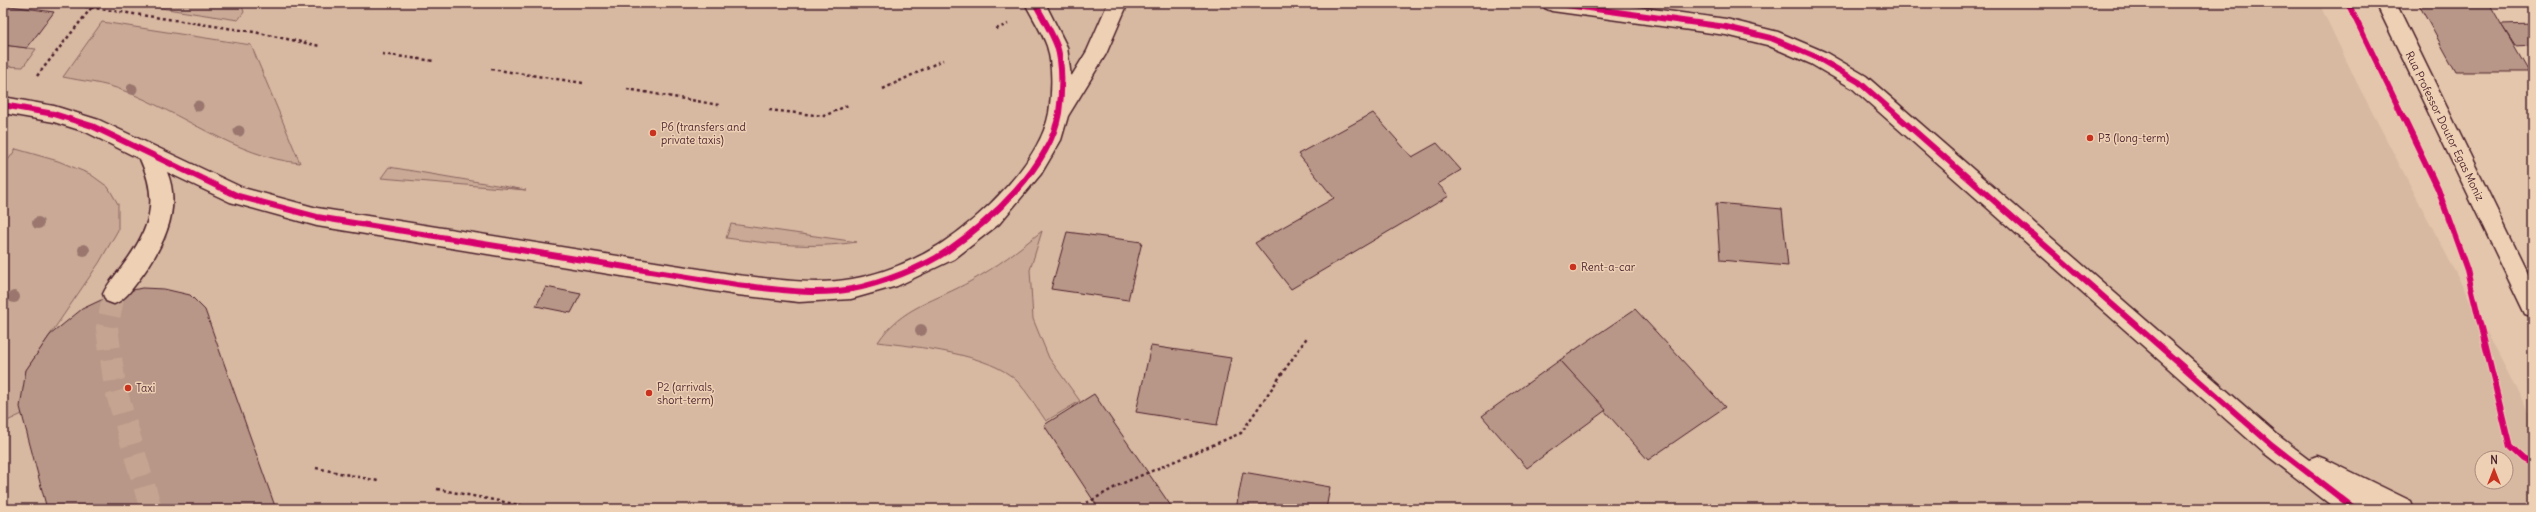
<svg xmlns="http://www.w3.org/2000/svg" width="2536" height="512" font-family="Delius,sans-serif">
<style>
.built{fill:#d7b8a1;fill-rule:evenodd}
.green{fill:#caaa96;stroke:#8a6460}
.building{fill:#b99788;stroke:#4a1f2b}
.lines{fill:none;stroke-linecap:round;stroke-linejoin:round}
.minor-tunnel{stroke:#c5a592;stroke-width:22;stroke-dasharray:22 11;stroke-linecap:butt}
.minor-casing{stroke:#4a1f2b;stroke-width:3}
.path{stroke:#4a1f2b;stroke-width:2.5;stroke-dasharray:3 3;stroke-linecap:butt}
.minor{fill:#eed1b4;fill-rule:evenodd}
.cycleway-casing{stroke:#eed1b4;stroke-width:8}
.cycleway{stroke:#d6006c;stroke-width:6}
.tree{fill:#9a766e}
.poi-dot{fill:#c8321e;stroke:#eed1b4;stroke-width:1.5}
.labels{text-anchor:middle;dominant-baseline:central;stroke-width:3;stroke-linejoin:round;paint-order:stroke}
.street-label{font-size:11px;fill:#4a1f2b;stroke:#eed1b4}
.poi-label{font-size:11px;fill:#4a1f2b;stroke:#eed1b4;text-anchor:start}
</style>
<rect width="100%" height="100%" fill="#e4c6ac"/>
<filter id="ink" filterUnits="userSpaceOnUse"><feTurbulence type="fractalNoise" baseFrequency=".025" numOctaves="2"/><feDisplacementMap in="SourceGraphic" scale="8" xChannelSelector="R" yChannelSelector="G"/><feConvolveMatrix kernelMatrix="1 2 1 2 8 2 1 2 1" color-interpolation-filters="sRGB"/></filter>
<g filter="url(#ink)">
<path class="built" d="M3 3H2319L2357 83 2533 421V509H3ZM2482 458H2506V482H2482Z"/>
<g class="green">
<polygon points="128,3 241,3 244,12 238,20"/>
<path d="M102 22 251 45 300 163C236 157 181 112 122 90 104 83 82 81 63 77Z"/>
<polygon points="3,45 36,49 23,67 3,66"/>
<polygon points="16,149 58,161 90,174 108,187 118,204 118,230 99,263 26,370 22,414 3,423 3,167"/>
<polygon points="389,167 526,190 381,178"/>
<path d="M731 224 857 242C810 249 773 244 726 238Z"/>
<path d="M1042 231 1030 270 1033 319 1049 358 1080 401 1046 421C1037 408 1028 393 1017 381 989 353 916 347 878 342 901 307 936 301 971 281 997 267 1019 249 1042 231Z"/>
</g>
<g class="building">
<polygon points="2418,3 2489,3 2529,72 2456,72"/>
<polygon points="3,5 54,12 27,48 3,45"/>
<polygon points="2533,23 2533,45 2515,46 2501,24"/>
<polygon points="1373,113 1412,157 1437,143 1461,170 1438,184 1449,196 1291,289 1255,243 1334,198 1298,154"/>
<polygon points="1716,203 1782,209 1788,266 1720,260"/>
<polygon points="1067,232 1142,242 1128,300 1051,289"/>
<polygon points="546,287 581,294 571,313 536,306"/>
<polygon points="142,288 164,289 190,295 205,310 276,509 47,509 20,407 26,370 50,335 82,309 114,294"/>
<polygon points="1635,309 1725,407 1648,460 1560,360"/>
<polygon points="1151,346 1231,358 1217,425 1136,412"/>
<polygon points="1560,360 1606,410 1527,468 1482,416"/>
<polygon points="1094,394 1173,509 1099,509 1044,425"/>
<polygon points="1243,472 1330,487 1326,509 1236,509"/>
</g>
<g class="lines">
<polyline class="minor-tunnel" points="114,294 107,328 115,387 151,509"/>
<defs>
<g id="minor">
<path d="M1025 3H1045L1067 47 1071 77 1087 51 1108 3H1128L1106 54 1068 116 1061 140 1041 174 999 224 954 259 897 286 851 299 799 302 737 295 317 226 230 202 167 172C183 210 161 251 138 281 131 290 125 300 114 304L106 301 103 294C108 283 117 274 124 264 151 228 159 200 140 159L86 132 54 122 3 113V97L54 106 99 120 243 188 317 208 737 275C775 279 814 286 852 279 881 274 914 261 939 245 980 219 1040 162 1049 113 1052 93 1053 65 1047 46 1042 32 1032 17 1025 3Z"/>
<polygon points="1542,3 1608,3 1726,19 1778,32 1825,52 1866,76 2280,437 2309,459 2317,456 2325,459 2411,501 2414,509 2377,509 2365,503 2367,509 2336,509 2264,453 1852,88 1811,64 1767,45 1726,35 1552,11 1545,8"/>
<polygon points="2376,3 2396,3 2533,284 2533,317 2525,314"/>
</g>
</defs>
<use href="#minor" class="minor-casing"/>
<g class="path">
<polyline points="61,3 254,32 320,46"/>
<polyline points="996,29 1008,24"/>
<polyline points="382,54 434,61"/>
<polyline points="491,69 583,83"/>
<polyline points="37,76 92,7"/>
<polyline points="627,89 719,105"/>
<polyline points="883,89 943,60"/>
<polyline points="769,110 824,116 848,105"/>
<polyline points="316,468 378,481"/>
<polyline points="437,489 540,509"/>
<polyline points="1076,509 1121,484 1241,433 1308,336"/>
</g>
<use href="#minor" class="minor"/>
<defs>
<g id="cycleway">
<polyline points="1552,3 1726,27 1771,38 1818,58 1859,82 2272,445 2355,509"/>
<polyline points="2348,3 2438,189 2467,270 2510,447 2523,459 2533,464"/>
<path d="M3 105 54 114 92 126 238 196 317 217 737 285C775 289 814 296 852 289 880 284 924 267 947 251 990 221 1050 167 1059 113 1062 93 1063 65 1057 46 1052 32 1042 17 1035 3"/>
</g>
</defs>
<use href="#cycleway" class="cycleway-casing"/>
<use href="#cycleway" class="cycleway"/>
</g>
<g class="tree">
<circle cx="132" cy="89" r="5.5"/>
<circle cx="198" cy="106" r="5.5"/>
<circle cx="239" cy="131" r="5.5"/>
<circle cx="38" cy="223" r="6"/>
<circle cx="84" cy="250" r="6"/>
<circle cx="14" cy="297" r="6"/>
<circle cx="921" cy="330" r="6"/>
</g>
</g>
<g class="poi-dot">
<circle cx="653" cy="133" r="4"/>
<circle cx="2090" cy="138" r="4"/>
<circle cx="1573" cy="267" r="4"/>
<circle cx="128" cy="388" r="4"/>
<circle cx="649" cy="393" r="4"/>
</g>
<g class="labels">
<g class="street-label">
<text transform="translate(2445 126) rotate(64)">Rua Professor Doutor Egas Moniz</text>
</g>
<g class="poi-label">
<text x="661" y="127">P6 (transfers and<tspan x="661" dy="13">private taxis)</tspan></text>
<text x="2098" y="138">P3 (long-term)</text>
<text x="1581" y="267">Rent-a-car</text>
<text x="657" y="387">P2 (arrivals,<tspan x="657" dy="13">short-term)</tspan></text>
<text x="136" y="388">Taxi</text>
</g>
</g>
<rect width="2536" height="512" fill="none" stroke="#eed1b4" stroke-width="16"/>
<rect x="8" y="8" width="2520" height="496" fill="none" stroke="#4a1f2b" stroke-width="1.5" filter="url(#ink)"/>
<g transform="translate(2494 470)"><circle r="19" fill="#eed1b4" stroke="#ac8a7d"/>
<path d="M0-3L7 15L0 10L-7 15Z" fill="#c8321e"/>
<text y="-6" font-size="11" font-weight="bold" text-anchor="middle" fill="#4a1f2b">N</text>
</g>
</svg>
